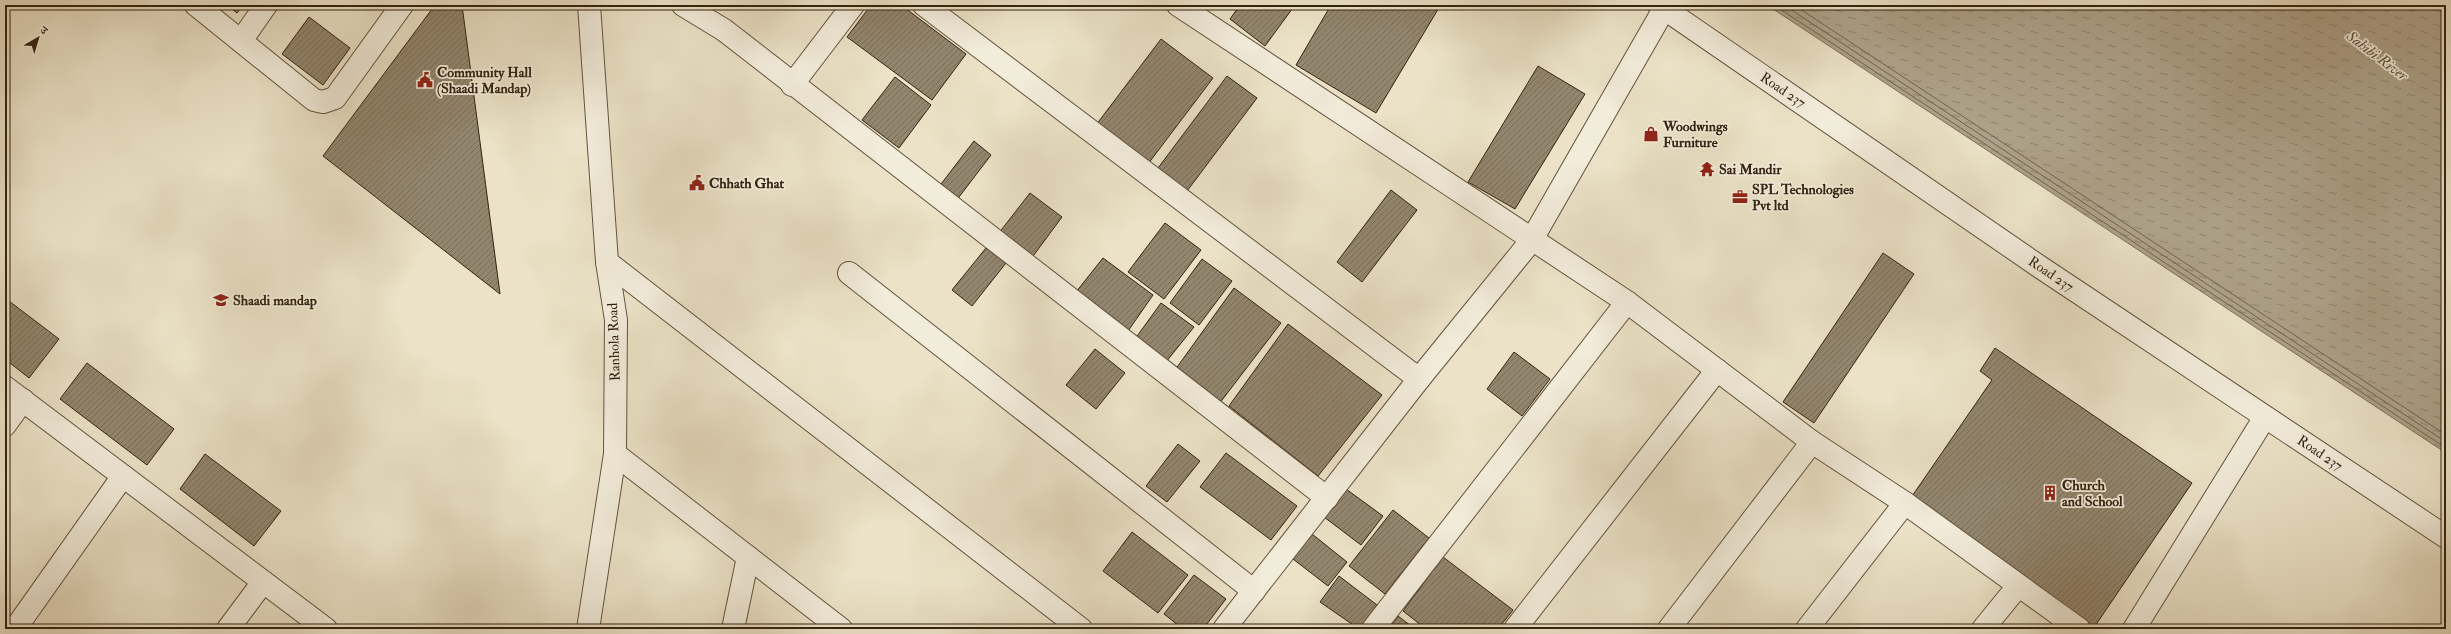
<svg xmlns="http://www.w3.org/2000/svg" width="2451" height="634" font-family="'IM FELL Double Pica','Noto Serif Devanagari',serif">
<style>
.water{fill:url(#water-ripples);stroke:#7d6f59}
.lines{fill:none;stroke-linecap:round;stroke-linejoin:round}
.shore{stroke:#70624c;stroke-width:1}
.building{fill:url(#building-hatch);stroke:#342310}
.minor-casing{stroke:#62533e;stroke-width:24}
.minor{stroke:#f2ecdb;stroke-width:22}
.labels{text-anchor:middle;dominant-baseline:central;stroke-width:3.5;stroke-linejoin:round;paint-order:stroke}
.poi-label{font-size:14px;font-weight:bold;fill:#342310;stroke:#f2ecdb;text-anchor:start}
.street-label{font-size:14px;fill:#342310;stroke:#f2ecdb}
.water-label{font-size:15px;font-style:italic;fill:#5e4f3a;stroke:#f2ecdb}
</style>
<defs>
<pattern id="water-ripples" width="26" height="14" patternUnits="userSpaceOnUse"><rect width="26" height="14" fill="#ada189"/><path d="M2 4q2-2 4 0t4 0M15 11q2-2 4 0t4 0" fill="none" stroke="#8e836f"/></pattern>
<pattern id="building-hatch" width="6" height="6" patternUnits="userSpaceOnUse"><rect width="6" height="6" fill="#93866f"/><path d="M-1 1l2-2M0 6l6-6M5 7l2-2" fill="none" stroke="#796d5a"/></pattern>
</defs>
<rect width="100%" height="100%" fill="#ebe2c7"/>
<filter id="stains"><feTurbulence type="fractalNoise" baseFrequency=".005" numOctaves="4"/><feColorMatrix values="0 0 0 0 .2 0 0 0 0 .09 0 0 0 0 .02 0 0 0 .5 -.17"/></filter>
<radialGradient id="worn" r=".72"><stop offset=".6" stop-color="#630" stop-opacity="0"/><stop offset="1" stop-color="#630" stop-opacity=".3"/></radialGradient>
<polygon class="water" points="1767,5 2446,5 2446,453"/>
<g class="lines">
<g class="shore">
<polyline points="1774,5 2446,448"/>
<polyline points="1784,5 2446,442"/>
<polyline points="1794,5 2446,435"/>
</g>
</g>
<g class="building">
<polygon points="227,5 243,5 237,13"/>
<polygon points="435,5 462,5 500,294 323,156"/>
<polygon points="871,5 901,5 966,54 932,100 847,37"/>
<polygon points="1240,5 1295,5 1265,46 1230,19"/>
<polygon points="1331,5 1440,6 1376,113 1296,65"/>
<polygon points="309,17 350,48 323,85 282,54"/>
<polygon points="1161,39 1213,78 1145,168 1093,129"/>
<polygon points="1538,66 1585,94 1515,209 1468,182"/>
<polygon points="1227,76 1257,98 1181,199 1152,176"/>
<polygon points="895,77 931,105 899,148 862,120"/>
<polygon points="974,141 991,155 956,201 938,188"/>
<polygon points="1391,190 1417,210 1362,282 1337,262"/>
<polygon points="1030,193 1062,217 1028,263 995,238"/>
<polygon points="1165,223 1201,250 1164,299 1128,272"/>
<polygon points="986,248 1006,263 972,306 952,290"/>
<polygon points="1883,253 1914,274 1814,423 1783,402"/>
<polygon points="1103,258 1153,295 1128,331 1076,292"/>
<polygon points="1202,259 1232,281 1199,325 1170,303"/>
<polygon points="1234,288 1281,323 1219,404 1175,370"/>
<polygon points="5,298 59,339 29,378 5,359"/>
<polygon points="1161,303 1194,327 1166,362 1135,339"/>
<polygon points="1288,324 1382,395 1318,476 1229,406"/>
<polygon points="1995,348 2192,483 2093,629 1908,502 1992,380 1980,371"/>
<polygon points="1095,349 1125,373 1096,409 1066,385"/>
<polygon points="1514,352 1550,379 1522,416 1487,389"/>
<polygon points="87,363 174,429 147,465 60,399"/>
<polygon points="1178,444 1200,461 1167,502 1146,486"/>
<polygon points="1226,453 1297,506 1271,540 1200,487"/>
<polygon points="205,454 281,511 254,546 180,489"/>
<polygon points="1346,489 1383,516 1361,545 1324,517"/>
<polygon points="1393,510 1429,538 1385,594 1349,566"/>
<polygon points="1132,532 1188,575 1158,613 1103,571"/>
<polygon points="1312,534 1347,562 1328,586 1293,559"/>
<polygon points="1443,557 1513,610 1498,629 1426,629 1403,611"/>
<polygon points="1194,575 1226,599 1203,629 1183,629 1164,614"/>
<polygon points="1339,576 1377,605 1359,629 1320,602"/>
<polygon points="1398,616 1415,629 1388,629"/>
</g>
<g class="lines">
<defs>
<g id="minor">
<polyline points="196,5 314,100 323,102 335,98 402,5"/>
<polyline points="683,5 724,30 1327,498"/>
<polyline points="924,5 1419,379"/>
<polyline points="1178,5 1627,302 1812,442 1905,503 2079,629"/>
<polyline points="1659,5 2040,267 2446,537"/>
<polyline points="241,41 266,5"/>
<polyline points="792,85 853,5"/>
<polyline points="607,262 1081,629"/>
<polyline points="849,273 1254,591"/>
<polyline points="5,387 326,629"/>
<polyline points="5,425 23,400"/>
<polyline points="615,454 841,629"/>
<polyline points="15,629 123,476"/>
<polyline points="228,629 263,582"/>
<polyline points="588,629 615,454 616,320 607,262 589,5"/>
<polyline points="733,629 748,557"/>
<polyline points="1224,629 1419,379 1531,241 1664,9"/>
<polyline points="1373,629 1627,302"/>
<polyline points="1515,629 1717,370"/>
<polyline points="1669,629 1812,442"/>
<polyline points="1807,629 1905,503"/>
<polyline points="1983,629 2018,586"/>
<polyline points="2134,629 2265,417"/>
</g>
</defs>
<use href="#minor" class="minor-casing"/>
<use href="#minor" class="minor"/>
</g>
<defs>
<symbol id="civic-bare" viewBox="-9 -9 18 18"><path d="M-.6-6.5H3V-4.5H.6V-3L4-1V1h2V6H-6V1h2V-1L-.6-3ZM-1.2 2.5V6h2.4V2.5Z" fill="#8f2418" stroke="#f2ecdb" stroke-width="2.5" paint-order="stroke"/></symbol>
<symbol id="shop-bare" viewBox="-9 -9 18 18"><path d="M-5-2.5h2.3a2.7 3.5 0 0 1 5.4 0H5L5.5 6h-11ZM-1.5-2.5h3a1.5 2.3 0 0 0-3 0Z" fill="#8f2418" stroke="#f2ecdb" stroke-width="2.5" paint-order="stroke"/></symbol>
<symbol id="temple-bare" viewBox="-9 -9 18 18"><path d="M0-6L5-2H3V0L6.5 2.5H4V6H1.5V3h-3V6H-4V2.5H-6.5L-3 0V-2H-5Z" fill="#8f2418" stroke="#f2ecdb" stroke-width="2.5" paint-order="stroke"/></symbol>
<symbol id="office-bare" viewBox="-9 -9 18 18"><path d="M-6-3h4V-5.5h4V-3h4V5H-6ZM-1-4.5V-3h2v-1.5ZM-6 0V1H6V0Z" fill="#8f2418" stroke="#f2ecdb" stroke-width="2.5" paint-order="stroke"/></symbol>
<symbol id="school-bare" viewBox="-9 -9 18 18"><path d="M0-5L7-2L0 1L-7-2ZM-4 1L0 2.5L4 1V4Q0 6-4 4Z" fill="#8f2418" stroke="#f2ecdb" stroke-width="2.5" paint-order="stroke"/></symbol>
<symbol id="building-bare" viewBox="-9 -9 18 18"><path d="M-4-6H4V6H1V3H-1V6H-4ZM-2.5-4.3h1.7v1.8h-1.7ZM.8-4.3h1.7v1.8H.8ZM-2.5-1h1.7V.8h-1.7ZM.8-1h1.7V.8H.8Z" fill="#8f2418" stroke="#f2ecdb" stroke-width="2.5" paint-order="stroke"/></symbol>
</defs>
<g fill-rule="evenodd">
<use href="#civic-bare" x="414" y="69" width="22" height="22"/>
<use href="#shop-bare" x="1640" y="123" width="22" height="22"/>
<use href="#temple-bare" x="1696" y="158" width="22" height="22"/>
<use href="#civic-bare" x="686" y="172" width="22" height="22"/>
<use href="#office-bare" x="1729" y="186" width="22" height="22"/>
<use href="#school-bare" x="210" y="289" width="22" height="22"/>
<use href="#building-bare" x="2039" y="482" width="22" height="22"/>
</g>
<g class="labels">
<g class="poi-label">
<text x="437" y="72">Community Hall<tspan x="437" dy="16">(Shaadi Mandap)</tspan></text>
<text x="1663" y="126">Woodwings<tspan x="1663" dy="16">Furniture</tspan></text>
<text x="1719" y="169">Sai Mandir</text>
<text x="709" y="183">Chhath Ghat</text>
<text x="1752" y="189">SPL Technologies<tspan x="1752" dy="16">Pvt ltd</tspan></text>
<text x="233" y="300">Shaadi mandap</text>
<text x="2062" y="485">Church<tspan x="2062" dy="16">and School</tspan></text>
</g>
<g class="street-label">
<text transform="translate(1783 90) rotate(34)">Road 237</text>
<text transform="translate(2051 274) rotate(34)">Road 237</text>
<text transform="translate(614 342) rotate(-92)">Ranhola Road</text>
<text transform="translate(2320 453) rotate(34)">Road 237</text>
</g>
<g class="water-label">
<text transform="translate(2377 56) rotate(37)">Sahibi River</text>
</g>
</g>
<rect width="2451" height="634" fill="none" stroke="#ebe2c7" stroke-width="20"/>
<rect x="6" y="6" width="2439" height="622" fill="none" stroke="#342310" stroke-width="2"/>
<rect x="10" y="10" width="2431" height="614" fill="none" stroke="#342310"/>
<g transform="translate(38 38) rotate(38)" stroke="#f2ecdb" stroke-width="3" paint-order="stroke">
<path d="M0-3L7 15L0 10L-7 15Z" fill="#342310"/>
<text y="-6" font-size="11" font-weight="bold" text-anchor="middle" fill="#342310">उ</text>
</g>
<rect width="100%" height="100%" filter="url(#stains)"/>
<rect width="100%" height="100%" fill="url(#worn)"/>
</svg>
